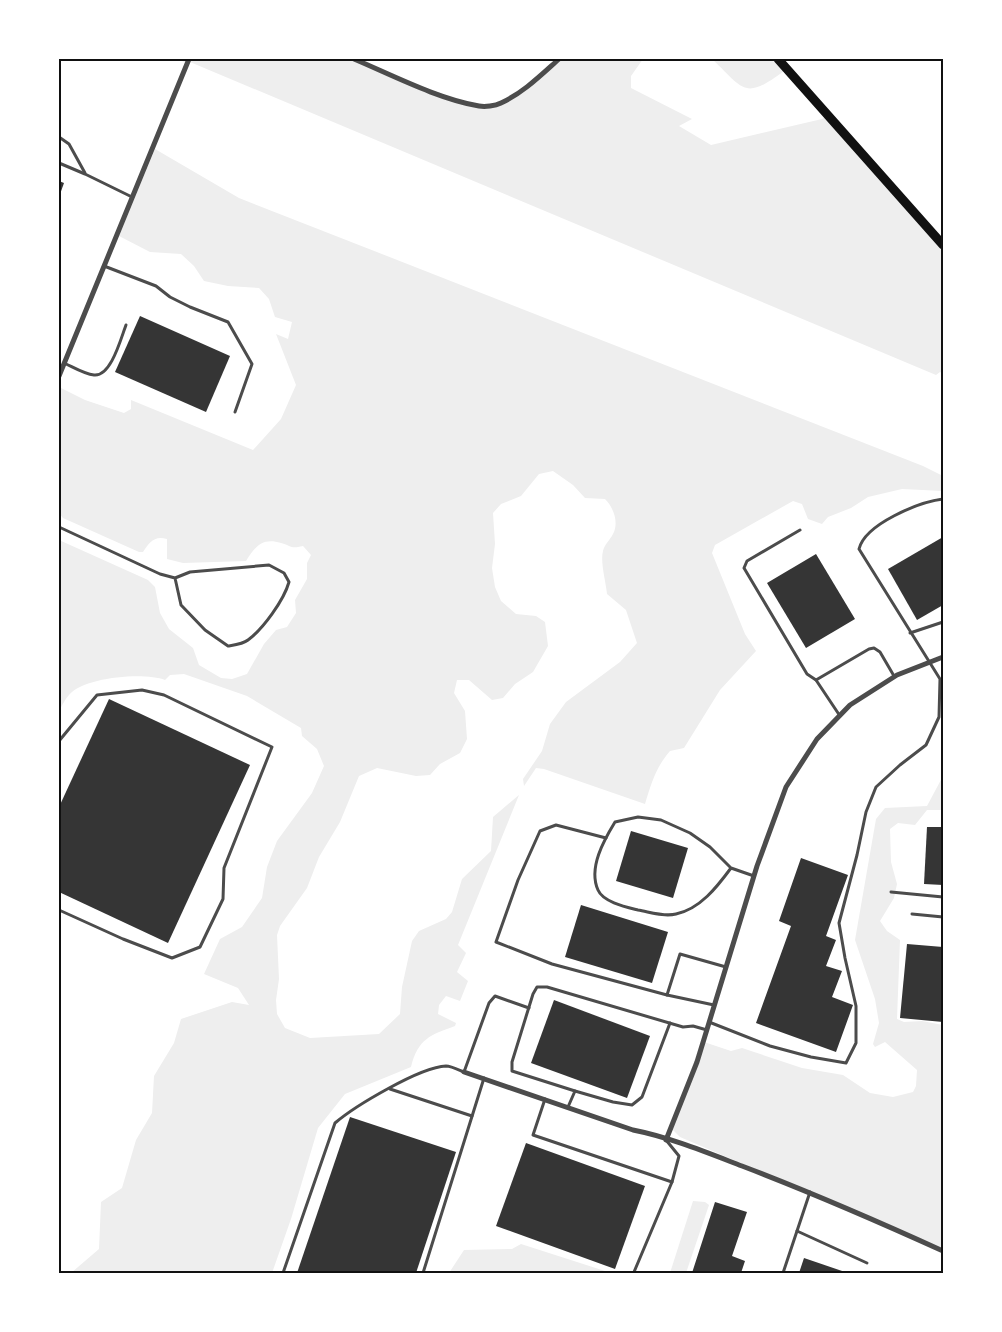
<svg xmlns="http://www.w3.org/2000/svg" width="1002" height="1332" font-family="'Crimson Pro',serif">
<style>
.green{fill:#eee}
.building{fill:#353535}
.lines{fill:none;stroke-linecap:round;stroke-linejoin:round}
.service{stroke:#4c4c4c;stroke-width:3}
.minor{stroke:#4c4c4c;stroke-width:5}
.secondary{stroke:#111;stroke-width:9}
.neatline{fill:none;stroke:#111;stroke-width:2}
</style>
<rect width="100%" height="100%" fill="#fff"/>
<g class="green">
<polygon points="178,59 354,59 414,84 480,107 505,103 561,59 643,59 631,76 631,88 692,119 679,126 711,145 822,119 828,115 943,244 943,374 940,372 936,375 190,62 186,63"/>
<path d="M712 59H778L784 71C744 101 744 89 712 59Z"/>
<path d="M155 149 239 198 923 466 943 476V491L902 489 868 497 851 508 828 517 822 524 808 519 802 504 793 501 715 545 712 553 745 634 756 651 720 690 684 748 670 751C656 767 651 784 645 804L544 769 536 768 524 786 523 779 542 751 550 724 566 702 620 662 637 643 626 610 607 594C606 582 600 562 603 551 604 545 610 540 613 534 619 523 614 508 605 499L585 498 573 485 553 471 539 474 521 496 501 504 493 513 495 544 492 568 495 587 501 601 516 614 536 616 545 622 548 646 533 672 515 684 503 698 492 700 469 680H457L454 693 465 711 467 739 460 753 440 764 430 775 416 776 377 768 359 776 340 822 319 857 307 888 280 926 277 935 279 979 276 1000 277 1014 285 1028 310 1038 379 1034 400 1014 402 987 412 941 419 931 446 919 452 912 462 879 491 851 493 817 519 795 458 945 466 953 457 972 468 981 460 1001 446 996 439 1005 438 1014 456 1023 455 1026C430 1035 418 1039 411 1067L345 1094 318 1128 291 1219 272 1273H71L99 1249 101 1202 122 1188 136 1140 152 1113 154 1076 174 1043 181 1019 232 1002 249 1005 238 988 204 974 220 939 242 927 262 898 267 867 277 841 312 793 324 766 317 749 302 736 301 728 247 696 184 674 170 675 165 680C144 672 84 677 69 695 65 699 62 706 59 711V540L148 580 155 587 160 613 169 629 193 648 199 665 221 678 232 679 247 674 264 644 276 630 287 627 296 613 295 600 307 579V563L311 555 303 546C290 549 292 546 281 543 262 537 255 547 246 561L183 563 167 559V539C154 535 149 543 143 552H139L63 518 59 513V387L85 400 124 413 131 409V400L253 450 281 419 296 385 276 334 288 339 292 322 275 317 269 299 259 288 228 286 204 281 194 266 181 254 150 252 119 236Z"/>
<polygon points="943,776 943,810 927,810 915,825 898,823 890,829 891,862 897,884 894,898 880,921 887,931 900,940 897,1019 904,1022 922,1021 943,1025 943,1250 680,1137 671,1128 701,1041 731,1051 742,1048 802,1068 843,1075 870,1093 893,1097 913,1092 916,1086 917,1070 885,1042 875,1047 873,1044 879,1023 875,999 855,940 876,819 885,808 927,806"/>
<polygon points="693,1201 705,1202 709,1205 686,1273 670,1273"/>
<polygon points="521,1244 605,1271 608,1273 449,1273 464,1250 512,1249"/>
</g>
<g class="building">
<polygon points="59,181 64,183 59,197"/>
<polygon points="140,316 230,356 206,412 115,372"/>
<polygon points="943,537 943,605 917,620 888,569"/>
<polygon points="816,554 855,619 806,648 767,583"/>
<polygon points="109,699 250,765 168,943 59,892 59,807"/>
<polygon points="927,827 943,827 943,885 924,884"/>
<polygon points="631,831 688,848 673,898 616,881"/>
<polygon points="801,858 848,875 826,936 836,940 826,966 842,971 832,997 853,1005 836,1052 756,1023 791,926 779,921"/>
<polygon points="581,905 668,932 652,983 565,957"/>
<polygon points="907,944 943,947 943,1022 900,1018"/>
<polygon points="554,1000 650,1036 627,1098 531,1063"/>
<polygon points="350,1117 456,1152 416,1273 297,1273"/>
<polygon points="526,1143 645,1186 615,1269 496,1226"/>
<polygon points="715,1202 747,1212 732,1256 745,1261 741,1273 692,1273"/>
<polygon points="804,1258 848,1273 799,1273"/>
</g>
<g class="lines">
<g class="service">
<polyline points="59,137 69,144 85,173"/>
<polyline points="59,163 85,174 132,197"/>
<polyline points="104,266 156,286 170,297 190,307 228,322 252,364 235,412"/>
<path d="M64 363C73 367 84 374 94 375 111 377 121 338 126 325"/>
<path d="M59 527 160 574 175 578 190 572 269 565 284 573 289 582C284 600 263 629 248 640 243 644 234 645 228 646L205 630 181 605 175 578"/>
<polyline points="800,530 747,561 744,568 807,674 816,680 840,716"/>
<polyline points="910,633 943,622"/>
<polyline points="816,680 869,649 874,648 880,652 894,676"/>
<polyline points="59,741 97,695 142,690 164,695 272,747 224,868 223,899 200,947 172,958 123,939 59,910"/>
<polyline points="606,838 556,825 540,831 518,880 496,942 552,964 667,995"/>
<path d="M731 868C717 887 700 909 676 914 664 917 650 912 638 910 626 907 603 902 598 890 588 868 604 840 615 822L638 817 661 820 690 833 710 847 731 868 754 876"/>
<polyline points="891,892 943,897"/>
<polyline points="912,914 943,917"/>
<polyline points="714,1005 667,995 680,954 726,967"/>
<path d="M709 1022 770 1046 811 1057 846 1063 856 1043V1006L845 958 839 923 857 855 866 812 876 787 900 765 926 745 939 717 940 679 859 549C865 524 919 502 943 499"/>
<polyline points="390,1089 472,1116"/>
<polyline points="575,1091 613,1102 632,1105 642,1097 670,1023"/>
<polyline points="545,1099 533,1135 672,1182"/>
<polyline points="568,1107 575,1091 512,1071 512,1062 533,994 537,987 547,987 683,1027 693,1026 707,1030"/>
<polyline points="810,1192 797,1231 867,1263"/>
<polyline points="634,1272 672,1182 679,1156 666,1140"/>
<path d="M283 1273 335 1123C355 1106 420 1067 446 1066 451 1066 459 1070 464 1072L489 1003 495 996 529 1008"/>
<polyline points="423,1273 484,1078"/>
<polyline points="783,1273 797,1231"/>
</g>
<g class="minor">
<path d="M354 59C392 75 438 99 479 106 485 107 495 106 501 103 523 93 541 75 559 59"/>
<polyline points="59,376 189,59"/>
<path d="M464 1072 633 1130C669 1137 708 1153 742 1166 810 1192 877 1221 943 1251"/>
<polyline points="666,1140 697,1062 757,866 786,787 817,739 850,705 897,675 943,657"/>
</g>
<polyline class="secondary" points="778,59 943,245"/>
</g>
<rect width="1002" height="1332" fill="none" stroke="#ffffff" stroke-width="120"/>
<rect x="60" y="60" width="882" height="1212" class="neatline"/>
</svg>
